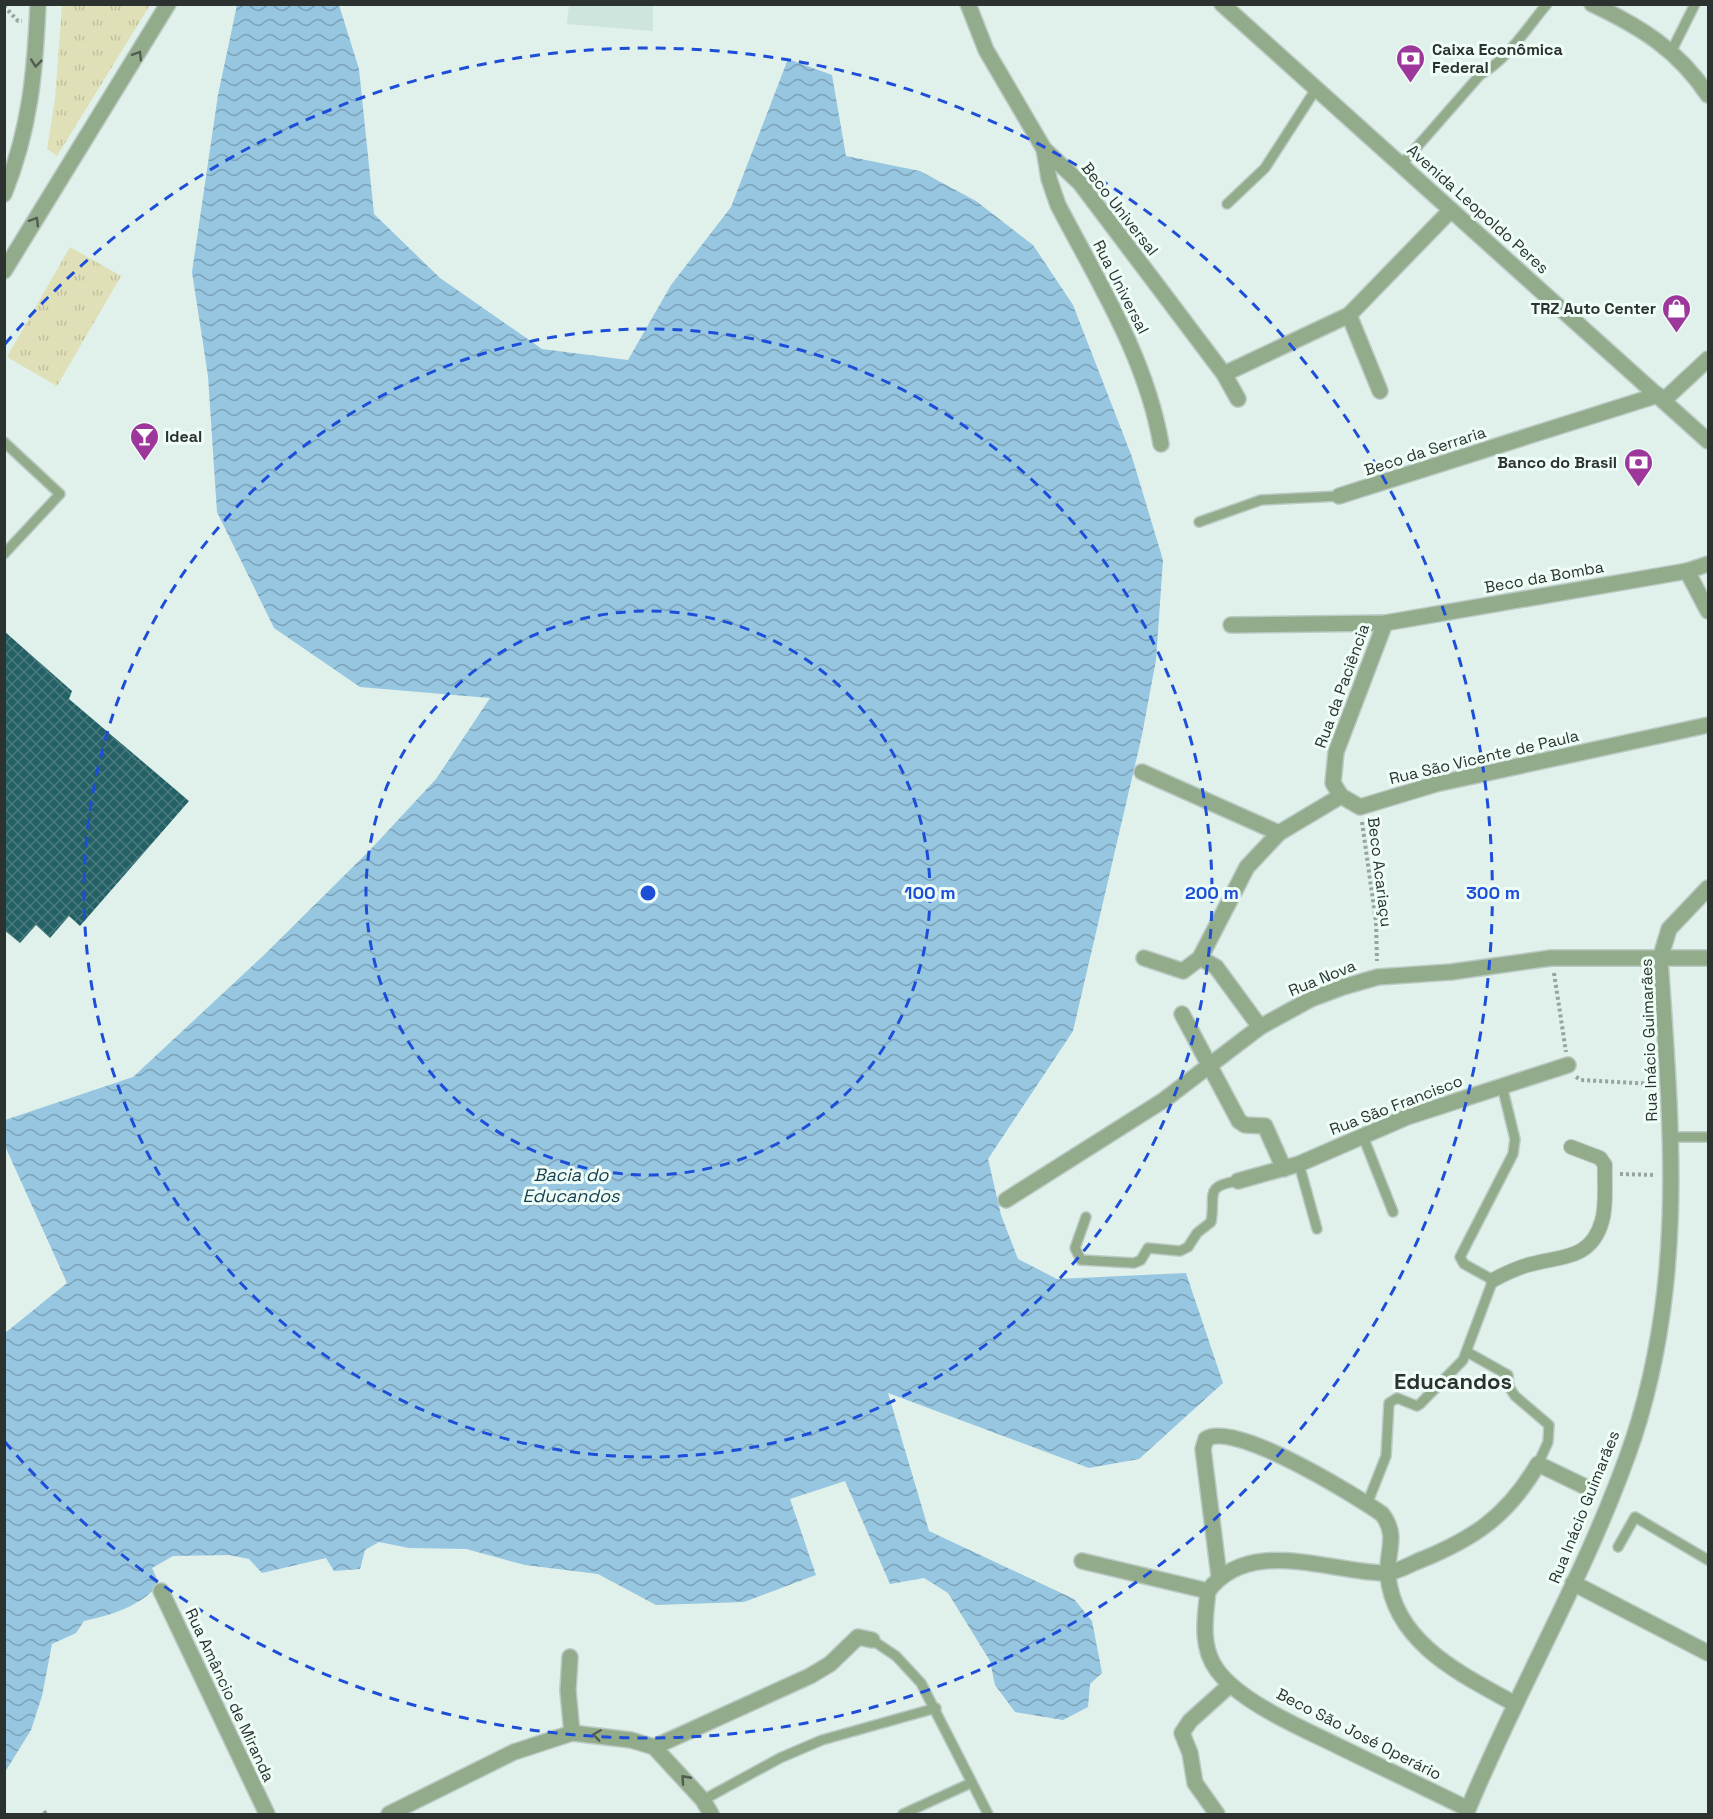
<svg xmlns="http://www.w3.org/2000/svg" width="1713" height="1819" font-family="'Space Grotesk',sans-serif">
<style>
.built{fill:#cde5dc}
.grass{fill:url(#grass-tufts)}
.water{fill:url(#water-waves)}
.building{fill:url(#building-cross-hatch)}
.lines{fill:none;stroke-linecap:round;stroke-linejoin:round}
.service-casing{stroke:#bccac5;stroke-width:12}
.pedestrian-casing{stroke:#bccac5;stroke-width:16}
.minor-casing{stroke:#bccac5;stroke-width:18}
.tertiary-casing{stroke:#bccac5;stroke-width:18}
.path{stroke:#97a39e;stroke-width:4;stroke-dasharray:3 3;stroke-linecap:butt}
.service{stroke:#92ac8b;stroke-width:9}
.pedestrian{stroke:#92ac8b;stroke-width:14}
.minor{stroke:#92ac8b;stroke-width:15}
.tertiary{stroke:#92ac8b;stroke-width:15}
.oneway{stroke:#505d50}
.ring{fill:none;stroke:#1d4ed8;stroke-width:3;stroke-dasharray:10 8}
.labels{text-anchor:middle;dominant-baseline:central;stroke-width:6;stroke-linejoin:round;paint-order:stroke}
.poi-label{font-size:16px;font-weight:bold;fill:#2c3230;stroke:#eefef7;text-anchor:start}
.street-label{font-size:16px;fill:#2c3230;stroke:#eefef7}
.water-label{font-size:18px;font-style:italic;fill:#153c4f;stroke:#eefef7}
.district-label{font-size:22px;font-weight:bold;fill:#2c3230;stroke:#eefef7}
.centre{fill:#1d4ed8;stroke:#eefef7;stroke-width:3}
.ring-label{font-size:18px;text-anchor:middle;font-weight:bold;fill:#1d4ed8;stroke:#eefef7;stroke-width:6;stroke-linejoin:round;paint-order:stroke}
</style>
<defs>
<pattern id="grass-tufts" width="24" height="20" patternUnits="userSpaceOnUse" patternTransform="scale(1.5)"><rect width="24" height="20" fill="#e0e0b8"/><path d="M3 7l-1-3M5 7V3M7 7l1-3M15 17l-1-3M17 17v-4M19 17l1-3" fill="none" stroke="#c0c19e"/></pattern>
<pattern id="water-waves" width="16" height="10" patternUnits="userSpaceOnUse" patternTransform="scale(1.5)"><rect width="16" height="10" fill="#97c6e1"/><path d="M0 5q4-4 8 0t8 0" fill="none" stroke="#7ba1b7"/></pattern>
<pattern id="building-cross-hatch" width="8" height="8" patternUnits="userSpaceOnUse" patternTransform="scale(1.5)"><rect width="8" height="8" fill="#246166"/><path d="M0 0l8 8M0 8l8-8" fill="none" stroke="#4b797d"/></pattern>
</defs>
<rect width="100%" height="100%" fill="#e0f0ea"/>
<polygon class="built" points="569,5 653,5 653,31 567,24"/>
<g class="grass">
<polygon points="62,5 150,5 57,156 47,149 55,99"/>
<polygon points="70,247 121,276 57,386 7,357"/>
</g>
<path class="water" d="M237 5H339L359 69 374 214 440 278 542 349 628 360 671 285 731 207 788 59 832 75 846 156 920 171 976 201 1033 245 1073 305 1132 457 1163 560 1156 660 1142 735 1073 1031 988 1159 1001 1215 1018 1259 1057 1279 1186 1273 1223 1383 1139 1459 1089 1468 888 1393 929 1531 1074 1599 1092 1621 1102 1673 1090 1684 1088 1707 1063 1720 1015 1712 995 1685 990 1661 948 1593 924 1578 890 1584 845 1481 790 1499 816 1575 744 1602 656 1605 598 1574 525 1565 466 1549 409 1548 379 1542 365 1550 360 1569 334 1571 326 1558 262 1573 249 1559 229 1555 173 1556 152 1568 159 1584C141 1606 112 1615 84 1621L76 1633 52 1644 42 1696 31 1730 5 1772V1333L67 1283 5 1146V1120L133 1077 264 955 371 849 436 779 490 698 360 687 274 628 217 512 208 376 192 272 218 95Z"/>
<polygon class="building" points="4,631 72,691 69,699 189,801 80,926 69,916 50,938 36,925 20,943 4,930"/>
<g class="lines">
<defs>
<g id="service">
<polyline points="1672,50 1695,4"/>
<path d="M1402 164 1480 75C1508 59 1526 29 1547 4"/>
<polyline points="1227,204 1265,168 1316,89"/>
<polyline points="4,442 60,494 4,554"/>
<polyline points="1199,522 1261,500 1339,496"/>
<polyline points="1362,1134 1393,1212"/>
<polyline points="1671,1137 1708,1137"/>
<polyline points="1299,1164 1317,1229"/>
<path d="M1086 1217 1075 1248 1081 1260 1134 1263 1141 1260 1148 1248 1180 1251 1188 1247 1197 1233 1211 1222C1216 1195 1203 1186 1238 1181"/>
<polyline points="1467,1352 1508,1375 1509,1387 1515,1396 1549,1425 1548,1442 1538,1464"/>
<polyline points="1367,1504 1386,1456 1389,1403 1397,1398 1417,1406 1420,1404 1463,1360 1493,1280 1464,1264 1460,1257 1513,1154 1515,1139 1502,1086"/>
<polyline points="1618,1547 1635,1517 1708,1560"/>
<polyline points="872,1640 896,1656 921,1683 988,1814"/>
<polyline points="703,1800 780,1758 822,1740 936,1708"/>
<polyline points="903,1814 971,1783"/>
</g>
<path id="pedestrian" d="M1493 1280C1506 1273 1520 1266 1536 1263 1566 1256 1592 1257 1602 1221 1607 1204 1604 1183 1605 1165L1600 1158 1571 1147"/>
<g id="minor">
<polyline points="968,4 986,50 1044,149 1080,183 1224,374 1238,399"/>
<path d="M1592 4C1641 27 1678 50 1708 95"/>
<path d="M1044 149 1049 179 1058 205C1098 282 1146 357 1161 444"/>
<polyline points="1349,315 1380,391"/>
<polyline points="1224,374 1349,315 1451,210"/>
<polyline points="1339,496 1658,395"/>
<polyline points="1687,571 1708,611"/>
<polyline points="1231,625 1385,623 1687,571 1708,564"/>
<polyline points="1142,772 1279,833"/>
<polyline points="1341,796 1333,783 1336,752 1385,623"/>
<polyline points="1144,958 1183,971 1200,958 1247,867 1279,833 1341,796 1360,807 1436,784 1708,725"/>
<polyline points="1200,958 1216,967 1260,1027"/>
<polyline points="1182,1014 1239,1121 1245,1125 1265,1126 1284,1169"/>
<polyline points="1238,1181 1299,1164 1407,1117 1568,1065"/>
<polyline points="1006,1200 1164,1100 1260,1027 1311,999 1343,987 1378,977 1451,972 1551,958 1708,958"/>
<path d="M1082 1561 1208 1591C1249 1536 1329 1572 1385 1573 1395 1573 1407 1566 1416 1562 1472 1540 1507 1517 1538 1464L1590 1489"/>
<path d="M1219 1576 1203 1449 1206 1439C1234 1420 1356 1496 1382 1514 1399 1536 1386 1552 1388 1576 1395 1644 1463 1675 1515 1704"/>
<polyline points="1573,1583 1708,1653"/>
<polyline points="161,1591 267,1814"/>
<path d="M1208 1591C1205 1618 1200 1647 1217 1670 1241 1703 1304 1729 1340 1747 1383 1768 1426 1788 1468 1809"/>
<polyline points="570,1657 568,1691 572,1733"/>
<polyline points="654,1747 810,1676 830,1664 858,1637 872,1640"/>
<polyline points="1217,1814 1195,1783 1190,1753 1182,1733 1190,1721 1230,1685"/>
<path d="M1466 1814C1518 1687 1590 1568 1634 1437 1686 1277 1671 1124 1660 959L1669 929 1708 888"/>
</g>
<g id="tertiary">
<polyline points="1222,4 1708,441"/>
<path d="M4 194C30 129 35 73 38 4"/>
<polyline points="4,271 168,4"/>
<polyline points="1664,400 1708,359"/>
<polyline points="389,1814 514,1752 572,1733 631,1740 654,1747 703,1800 711,1814"/>
</g>
</defs>
<use href="#service" class="service-casing"/>
<use href="#pedestrian" class="pedestrian-casing"/>
<use href="#minor" class="minor-casing"/>
<use href="#tertiary" class="tertiary-casing"/>
<g class="path">
<polyline points="4,6 18,21 22,21"/>
<polyline points="1362,822 1376,922 1377,961"/>
<polyline points="1554,973 1566,1052"/>
<polyline points="1576,1077 1581,1080 1654,1084"/>
<polyline points="1620,1174 1655,1175"/>
<polyline points="44,1811 46,1814"/>
</g>
<use href="#service" class="service"/>
<use href="#pedestrian" class="pedestrian"/>
<use href="#minor" class="minor"/>
<use href="#tertiary" class="tertiary"/>
</g>
<defs><path id="oneway-chevron" d="M-2-3.5L2.5 0L-2 3.5" fill="none" stroke-width="1.6" stroke-linecap="round" stroke-linejoin="round" transform="scale(1.5)"/></defs>
<g class="oneway">
<use href="#oneway-chevron" transform="translate(138 55) rotate(-58)"/>
<use href="#oneway-chevron" transform="translate(36 63) rotate(96)"/>
<use href="#oneway-chevron" transform="translate(35 221) rotate(-58)"/>
<use href="#oneway-chevron" transform="translate(597 1735) rotate(-172)"/>
<use href="#oneway-chevron" transform="translate(685 1779) rotate(-132)"/>
</g>
<g class="ring">
<circle cx="648" cy="893" r="282"/>
<circle cx="648" cy="893" r="564"/>
<path d="M5 344A845 845 0 1 1 5 1442"/>
</g>
<defs>
<symbol id="bank-pin" viewBox="-11 -11 22 30"><path d="M0 17L-7.5 6A9.5 9.5 0 1 1 7.5 6Z" fill="#9e379b" stroke="#eefef7"/><path d="M-6-4H6V4H-6ZM0-2.3a2.3 2.3 0 1 0 0 4.6a2.3 2.3 0 1 0 0-4.6Z" fill="#fff"/></symbol>
<symbol id="shop-pin" viewBox="-11 -11 22 30"><path d="M0 17L-7.5 6A9.5 9.5 0 1 1 7.5 6Z" fill="#9e379b" stroke="#eefef7"/><path d="M-5-2.5h2.3a2.7 3.5 0 0 1 5.4 0H5L5.5 6h-11ZM-1.5-2.5h3a1.5 2.3 0 0 0-3 0Z" fill="#fff"/></symbol>
<symbol id="bar-pin" viewBox="-11 -11 22 30"><path d="M0 17L-7.5 6A9.5 9.5 0 1 1 7.5 6Z" fill="#9e379b" stroke="#eefef7"/><path d="M-6-5H6L.8 .8V4.5H3.5V6h-7V4.5H-.8V.8Z" fill="#fff"/></symbol>
</defs>
<g fill-rule="evenodd">
<use href="#bank-pin" x="1394" y="42" width="33" height="45"/>
<use href="#shop-pin" x="1660" y="292" width="33" height="45"/>
<use href="#bar-pin" x="128" y="420" width="33" height="45"/>
<use href="#bank-pin" x="1622" y="446" width="33" height="45"/>
</g>
<g class="labels">
<g class="poi-label">
<text x="1432" y="49">Caixa Econômica<tspan x="1432" dy="18">Federal</tspan></text>
<text x="1656" y="308" text-anchor="end">TRZ Auto Center</text>
<text x="165" y="436">Ideal</text>
<text x="1617" y="462" text-anchor="end">Banco do Brasil</text>
</g>
<g class="street-label">
<text transform="translate(1120 209) rotate(52)">Beco Universal</text>
<text transform="translate(1478 209) rotate(42)">Avenida Leopoldo Peres</text>
<text transform="translate(1121 287) rotate(63)">Rua Universal</text>
<text transform="translate(1425 451) rotate(-18)">Beco da Serraria</text>
<text transform="translate(1544 577) rotate(-10)">Beco da Bomba</text>
<text transform="translate(1342 686) rotate(-70)">Rua da Paciência</text>
<text transform="translate(1484 757) rotate(-13)">Rua São Vicente de Paula</text>
<text transform="translate(1380 872) rotate(83)">Beco Acariaçu</text>
<text transform="translate(1322 978) rotate(-22)">Rua Nova</text>
<text transform="translate(1649 1040) rotate(-92)">Rua Inácio Guimarães</text>
<text transform="translate(1396 1105) rotate(-21)">Rua São Francisco</text>
<text transform="translate(1584 1507) rotate(-68)">Rua Inácio Guimarães</text>
<text transform="translate(230 1695) rotate(65)">Rua Amâncio de Miranda</text>
<text transform="translate(1359 1734) rotate(27)">Beco São José Operário</text>
</g>
<g class="water-label">
<text x="571" y="1174">Bacia do<tspan x="571" dy="21">Educandos</tspan></text>
</g>
<g class="district-label">
<text x="1453" y="1381">Educandos</text>
</g>
</g>
<circle cx="648" cy="893" r="9" class="centre"/>
<g class="ring-label">
<text x="930" y="899">100 m</text>
<text x="1212" y="899">200 m</text>
<text x="1493" y="899">300 m</text>
</g>
<rect width="1713" height="1819" fill="none" stroke="#2c3230" stroke-width="12"/>
</svg>
